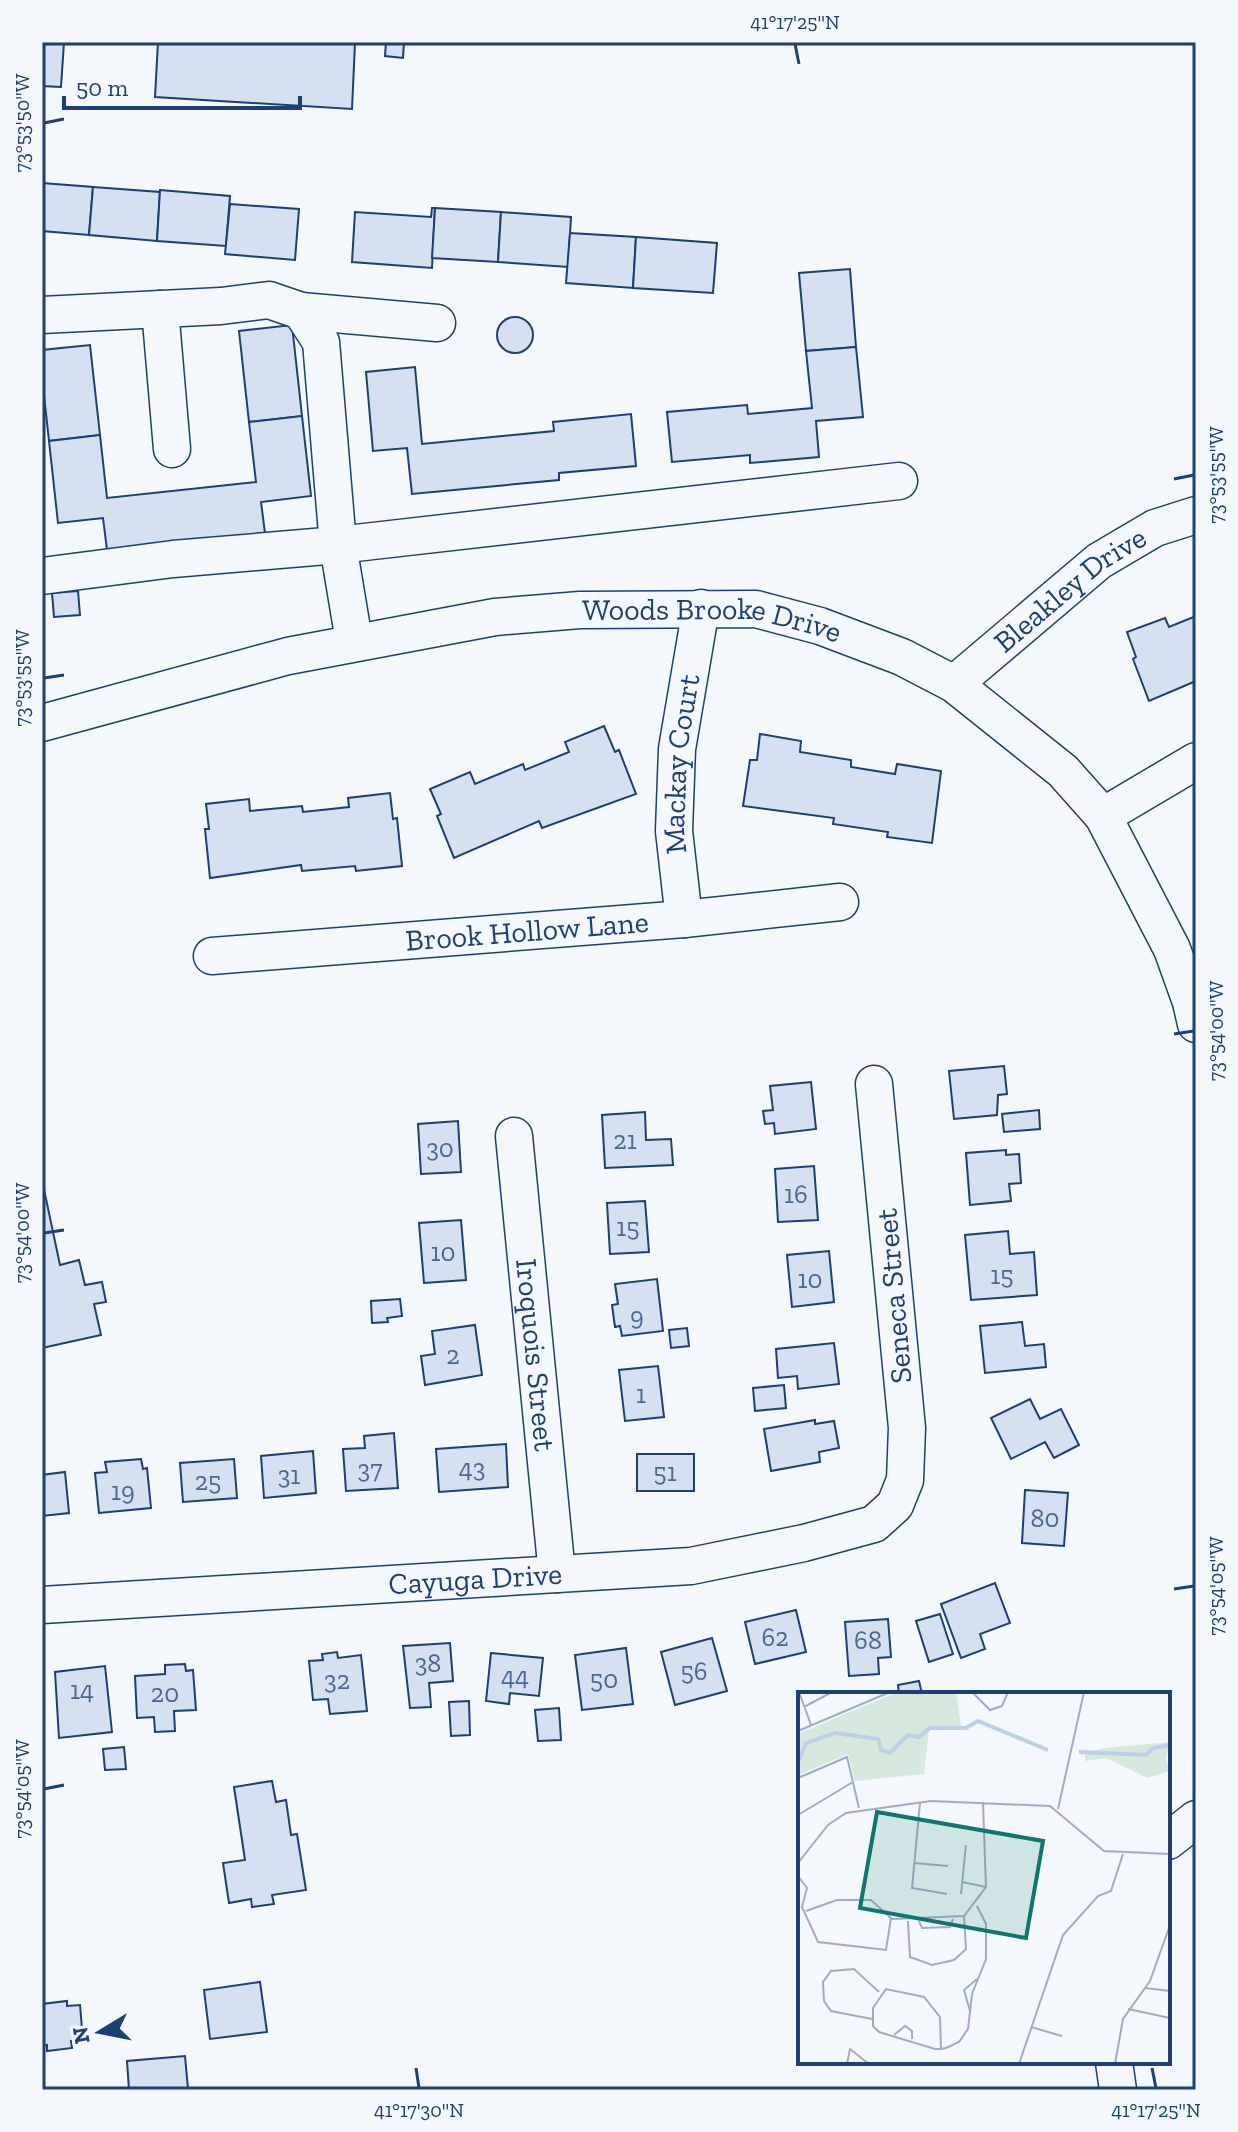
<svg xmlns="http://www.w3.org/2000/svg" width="1238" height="2132" font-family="'Zilla Slab',serif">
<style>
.building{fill:#d5e0f0;stroke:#1d3f73;stroke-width:2}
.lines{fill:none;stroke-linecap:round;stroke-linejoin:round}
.minor-casing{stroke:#1d3f73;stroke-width:39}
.minor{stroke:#f4f7fb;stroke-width:36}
.ticks{fill:none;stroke:#1d3f73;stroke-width:3}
.labels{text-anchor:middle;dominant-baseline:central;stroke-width:6;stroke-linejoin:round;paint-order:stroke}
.number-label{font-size:26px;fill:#4b6792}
.street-label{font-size:30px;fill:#1d3f73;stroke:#f4f7fb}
.inset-river{fill:none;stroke:#bed0e5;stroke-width:4}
.inset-road{fill:none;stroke:#9eadc5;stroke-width:2}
.view{fill:#0f766e;fill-opacity:0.15;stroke:#0f766e;stroke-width:4}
.inset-edge{fill:none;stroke:#1d3f73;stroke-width:4}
.neatline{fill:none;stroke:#1d3f73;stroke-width:3}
.ticks-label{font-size:20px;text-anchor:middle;fill:#1d3f73}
</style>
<rect width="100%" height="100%" fill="#f4f7fb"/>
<g class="building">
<polygon points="42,42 64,42 61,87 42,86"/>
<polygon points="158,42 355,43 352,109 155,97"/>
<polygon points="386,42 404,42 403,58 385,56"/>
<polygon points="42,183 93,187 89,235 42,231"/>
<polygon points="93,187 160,192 157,241 89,235"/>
<polygon points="160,190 230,196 226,246 157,241"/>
<polygon points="230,204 299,209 295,260 225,254"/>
<polygon points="432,208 435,208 432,268 352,262 355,212 431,217"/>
<polygon points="435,208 501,212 498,262 432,258"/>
<polygon points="501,212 571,217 568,267 498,262"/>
<polygon points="570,233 636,237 633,288 566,283"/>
<polygon points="636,237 717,243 713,293 633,288"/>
<polygon points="850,269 856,347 806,351 799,273"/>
<circle cx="515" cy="335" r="18"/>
<polygon points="292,325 302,416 249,422 239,331"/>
<polygon points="90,345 100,435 49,441 42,377 42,350"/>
<polygon points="856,347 863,417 816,421 819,457 750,463 750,455 672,462 667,412 747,405 748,414 812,408 806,351"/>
<polygon points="415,367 422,444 554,431 553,422 631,414 636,466 559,473 559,480 412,494 407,448 373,451 366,372"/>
<polygon points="302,416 311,496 261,502 265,533 107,550 103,518 58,523 49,441 100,435 107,498 256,482 249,422"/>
<polygon points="78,591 80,615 54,617 52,593"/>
<polygon points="1196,616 1196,681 1149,701 1133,659 1136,657 1127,632 1165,618 1169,627"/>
<polygon points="604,726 615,752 619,750 636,794 542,828 539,821 454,858 437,816 441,814 430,789 470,772 475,784 523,764 525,770 569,752 565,742"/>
<polygon points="760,734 801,741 800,752 851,760 851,767 895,774 897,764 941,771 932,843 887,837 888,832 833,824 834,818 743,806 750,760 757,760"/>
<polygon points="390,793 393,819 397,818 402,866 356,871 355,866 302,871 301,865 210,878 205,829 209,829 206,804 249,799 250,811 302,806 303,812 349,807 348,798"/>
<polygon points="1004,1066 1007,1094 998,1095 997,1115 954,1119 949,1071"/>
<polygon points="811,1082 816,1129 775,1134 774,1123 765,1124 763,1111 773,1110 770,1086"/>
<polygon points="1039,1110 1040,1129 1004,1132 1002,1114"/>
<polygon points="645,1112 646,1140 671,1139 673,1165 605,1168 602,1115"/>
<polygon points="458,1121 461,1172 421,1174 418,1124"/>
<polygon points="1006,1150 1006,1155 1019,1154 1021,1183 1009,1184 1011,1201 970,1205 966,1153"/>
<polygon points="814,1166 818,1220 778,1222 775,1169"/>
<polygon points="42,1180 60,1265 79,1260 85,1285 102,1282 106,1302 94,1304 101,1335 42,1348"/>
<polygon points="645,1201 649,1252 610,1254 607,1203"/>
<polygon points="461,1220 466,1280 424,1283 419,1223"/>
<polygon points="1008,1231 1010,1254 1034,1252 1037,1295 971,1300 965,1235"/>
<polygon points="829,1251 834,1302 792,1307 787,1255"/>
<polygon points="657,1279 663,1331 622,1336 620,1326 615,1327 612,1305 618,1304 615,1284"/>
<polygon points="400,1299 402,1316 387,1318 388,1322 372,1323 371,1301"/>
<polygon points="1022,1322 1025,1346 1044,1344 1046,1367 985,1373 980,1326"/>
<polygon points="475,1325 482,1375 425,1385 421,1356 435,1354 432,1331"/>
<polygon points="687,1328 689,1346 671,1348 669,1330"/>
<polygon points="834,1343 839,1384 798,1389 797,1376 778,1378 776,1349"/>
<polygon points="658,1366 664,1417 625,1421 619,1370"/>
<polygon points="784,1385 786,1408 755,1411 753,1388"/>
<polygon points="1030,1399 1040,1419 1061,1409 1079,1445 1054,1458 1045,1442 1011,1459 991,1418"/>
<polygon points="815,1420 815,1424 834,1421 839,1448 819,1452 820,1462 771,1471 764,1429"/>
<polygon points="394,1433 398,1488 346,1491 343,1449 365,1448 364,1436"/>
<polygon points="506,1444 508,1487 439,1492 436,1449"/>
<polygon points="313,1451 316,1493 264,1498 261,1456"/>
<rect x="637" y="1454" width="57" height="37"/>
<polygon points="141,1459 143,1469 147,1468 151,1508 99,1513 95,1473 107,1472 105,1462"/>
<polygon points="234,1459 237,1498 183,1502 180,1463"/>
<polygon points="65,1472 69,1513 42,1516 42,1475"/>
<polygon points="1025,1490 1068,1493 1064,1546 1022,1543"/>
<polygon points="995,1583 1010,1623 980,1634 985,1649 961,1658 941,1604"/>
<polygon points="796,1610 806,1652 755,1664 745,1622"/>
<polygon points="940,1614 953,1654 929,1662 916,1621"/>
<polygon points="888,1619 891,1657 878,1658 879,1674 849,1676 845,1622"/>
<polygon points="712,1638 727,1691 675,1705 661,1652"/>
<polygon points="450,1643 453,1681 429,1683 431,1707 410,1708 403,1646"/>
<polygon points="626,1648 633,1704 582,1710 575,1655"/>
<polygon points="337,1652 338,1658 361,1655 367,1711 330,1714 328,1699 313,1700 309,1661 323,1660 322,1654"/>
<polygon points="491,1653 543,1658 539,1696 510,1693 509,1704 486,1701"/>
<polygon points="185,1664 186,1671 193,1670 196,1710 174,1711 175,1731 155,1732 154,1717 137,1718 135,1676 165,1674 165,1665"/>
<polygon points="105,1666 112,1732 59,1738 55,1672"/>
<polygon points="919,1681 922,1694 899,1694 898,1685"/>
<polygon points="469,1701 470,1735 451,1736 449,1702"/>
<polygon points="559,1708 561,1740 538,1741 535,1710"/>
<polygon points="124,1747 126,1769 105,1770 103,1749"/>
<polygon points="272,1781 276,1802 286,1800 291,1835 297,1834 306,1890 272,1895 274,1904 252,1907 251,1899 229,1903 223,1863 245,1860 234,1787"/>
<polygon points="260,1982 267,2032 210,2039 204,1990"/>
<polygon points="67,2001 67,2006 80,2005 83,2040 71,2041 72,2048 47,2051 47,2045 42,2046 42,2004"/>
<polygon points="185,2056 188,2089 129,2090 127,2061"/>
</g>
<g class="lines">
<defs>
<g id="minor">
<polyline points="160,309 172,449"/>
<polyline points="301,311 437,323"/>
<polyline points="42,315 221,306 269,300 301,311 321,342 338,545 354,641"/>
<polyline points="42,576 173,559 338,545 899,481"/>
<path id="s1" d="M954 684 1099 561 1155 528 1196 515"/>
<path id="s2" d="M42 723 288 656 495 617 580 610 756 609 820 626 902 657 954 684 1063 771 1103 816 1172 949 1191 1002 1196 1024"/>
<polyline points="1103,816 1196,761"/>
<path id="s3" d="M684 919 674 831 677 749 701 608"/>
<path id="s4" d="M212 956 684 919 840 902"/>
<path id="s5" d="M514 1136 557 1574"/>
<path id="s6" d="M42 1605 691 1566 804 1543 874 1524 895 1505 905 1480 907 1428 874 1084"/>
<polyline points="1168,1841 1196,1819"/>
<polyline points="1114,2062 1118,2090"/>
</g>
</defs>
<use href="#minor" class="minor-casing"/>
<use href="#minor" class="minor"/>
</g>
<path class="ticks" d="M795 44 799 64M44 123 64 119M1174 479 1194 475M44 678 64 675M1174 1034 1194 1031M44 1233 64 1230M1174 1589 1194 1586M44 1789 64 1785M416 2068 419 2088M1152 2068 1156 2088"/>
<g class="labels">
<g class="number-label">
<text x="625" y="1140">21</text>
<text x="440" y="1148">30</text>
<text x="796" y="1194">16</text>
<text x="628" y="1227">15</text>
<text x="443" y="1252">10</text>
<text x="1002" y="1275">15</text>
<text x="810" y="1279">10</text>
<text x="637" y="1316">9</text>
<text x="453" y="1355">2</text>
<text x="641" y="1394">1</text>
<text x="472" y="1468">43</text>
<text x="370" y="1469">37</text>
<text x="665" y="1472">51</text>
<text x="289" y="1475">31</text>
<text x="208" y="1481">25</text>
<text x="123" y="1491">19</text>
<text x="1045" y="1518">80</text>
<text x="775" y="1637">62</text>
<text x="868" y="1640">68</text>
<text x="428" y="1663">38</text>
<text x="694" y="1671">56</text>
<text x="515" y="1676">44</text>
<text x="604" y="1679">50</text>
<text x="337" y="1680">32</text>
<text x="82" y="1690">14</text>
<text x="165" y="1693">20</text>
</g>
<g class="street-label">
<text stroke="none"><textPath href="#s1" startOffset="150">Bleakley Drive</textPath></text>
<text stroke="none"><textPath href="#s2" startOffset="684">Woods Brooke Drive</textPath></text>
<text stroke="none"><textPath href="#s3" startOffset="156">Mackay Court</textPath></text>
<text stroke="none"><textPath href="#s4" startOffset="316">Brook Hollow Lane</textPath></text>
<text transform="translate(894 1296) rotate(-95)">Seneca Street</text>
<text stroke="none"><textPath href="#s5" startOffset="220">Iroquois Street</textPath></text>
<text stroke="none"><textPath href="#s6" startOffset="434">Cayuga Drive</textPath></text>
</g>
</g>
<g transform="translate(798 1692)">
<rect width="372" height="372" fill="#f4f7fb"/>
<path d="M99 0H158L163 34 131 37 126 82 57 89 50 62 0 83V42ZM372 50 368 66 371 79 350 86 308 66 287 69V60L308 56Z" fill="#d7e8df"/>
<path class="inset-river" d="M281 60 348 63 355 56 372 53M0 70 8 51 37 41 80 47 83 58 92 61 110 43 121 45 132 36H168L180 29 250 58"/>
<path class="inset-road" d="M1 0 13 33M174 0 192 18 204 14 210 0M6 15 34 0M0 39 92 0M0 86 49 65 61 116M122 111 114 196 149 202M260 117 286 0M0 123 55 90M0 171 30 133 48 121 133 109 252 114 306 159 372 162M116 171 150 174M0 184 9 196 4 215 20 250 88 258 93 226M164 190 188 195M163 202 168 153M8 219 39 208H73L94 227 166 224 188 195 185 110M110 229 112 265 134 273 156 268 168 257 166 224M121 229 124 236 152 235 155 227M347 296 372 299M330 317 372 326M172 319 166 298 179 287M74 327 33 319 26 309 25 290 33 279 56 277 81 300M233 335 264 344M96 343 107 334 114 339V347M143 357 142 325 126 305 88 297 75 316V334L81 340 137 357H143L148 356 161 350 170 337 174 302 188 267V232L179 214M49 372 52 357 71 372M72 372H98M221 372 265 243 300 204 313 199 325 162M317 372 325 327 352 289 372 233"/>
<path class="view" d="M79 120 245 149 228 246 62 216Z"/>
<rect width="372" height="372" class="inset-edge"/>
</g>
<rect width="1238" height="2132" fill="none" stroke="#f4f7fb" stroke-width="88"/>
<g transform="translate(100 2032) rotate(260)" stroke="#f4f7fb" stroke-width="6" paint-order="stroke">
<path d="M0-6L14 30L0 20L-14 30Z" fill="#1d3f73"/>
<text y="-12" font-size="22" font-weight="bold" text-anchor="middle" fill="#1d3f73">N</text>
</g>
<path d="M64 96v12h236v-12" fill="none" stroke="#1d3f73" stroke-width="4"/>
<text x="76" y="96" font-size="24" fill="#1d3f73" stroke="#f4f7fb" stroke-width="6" paint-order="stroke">50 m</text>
<rect x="44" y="44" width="1150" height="2044" class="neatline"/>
<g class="ticks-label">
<text x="795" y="29">41°17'25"N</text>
<text transform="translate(22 123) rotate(-90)" y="7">73°53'50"W</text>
<text transform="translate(1216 475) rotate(-90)" y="7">73°53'55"W</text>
<text transform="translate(22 678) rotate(-90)" y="7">73°53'55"W</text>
<text transform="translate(1216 1031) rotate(-90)" y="7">73°54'00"W</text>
<text transform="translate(22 1233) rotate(-90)" y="7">73°54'00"W</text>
<text transform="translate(1216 1586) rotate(-90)" y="7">73°54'05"W</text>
<text transform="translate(22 1789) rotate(-90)" y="7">73°54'05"W</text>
<text x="419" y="2117">41°17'30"N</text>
<text x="1156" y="2117">41°17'25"N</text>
</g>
</svg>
